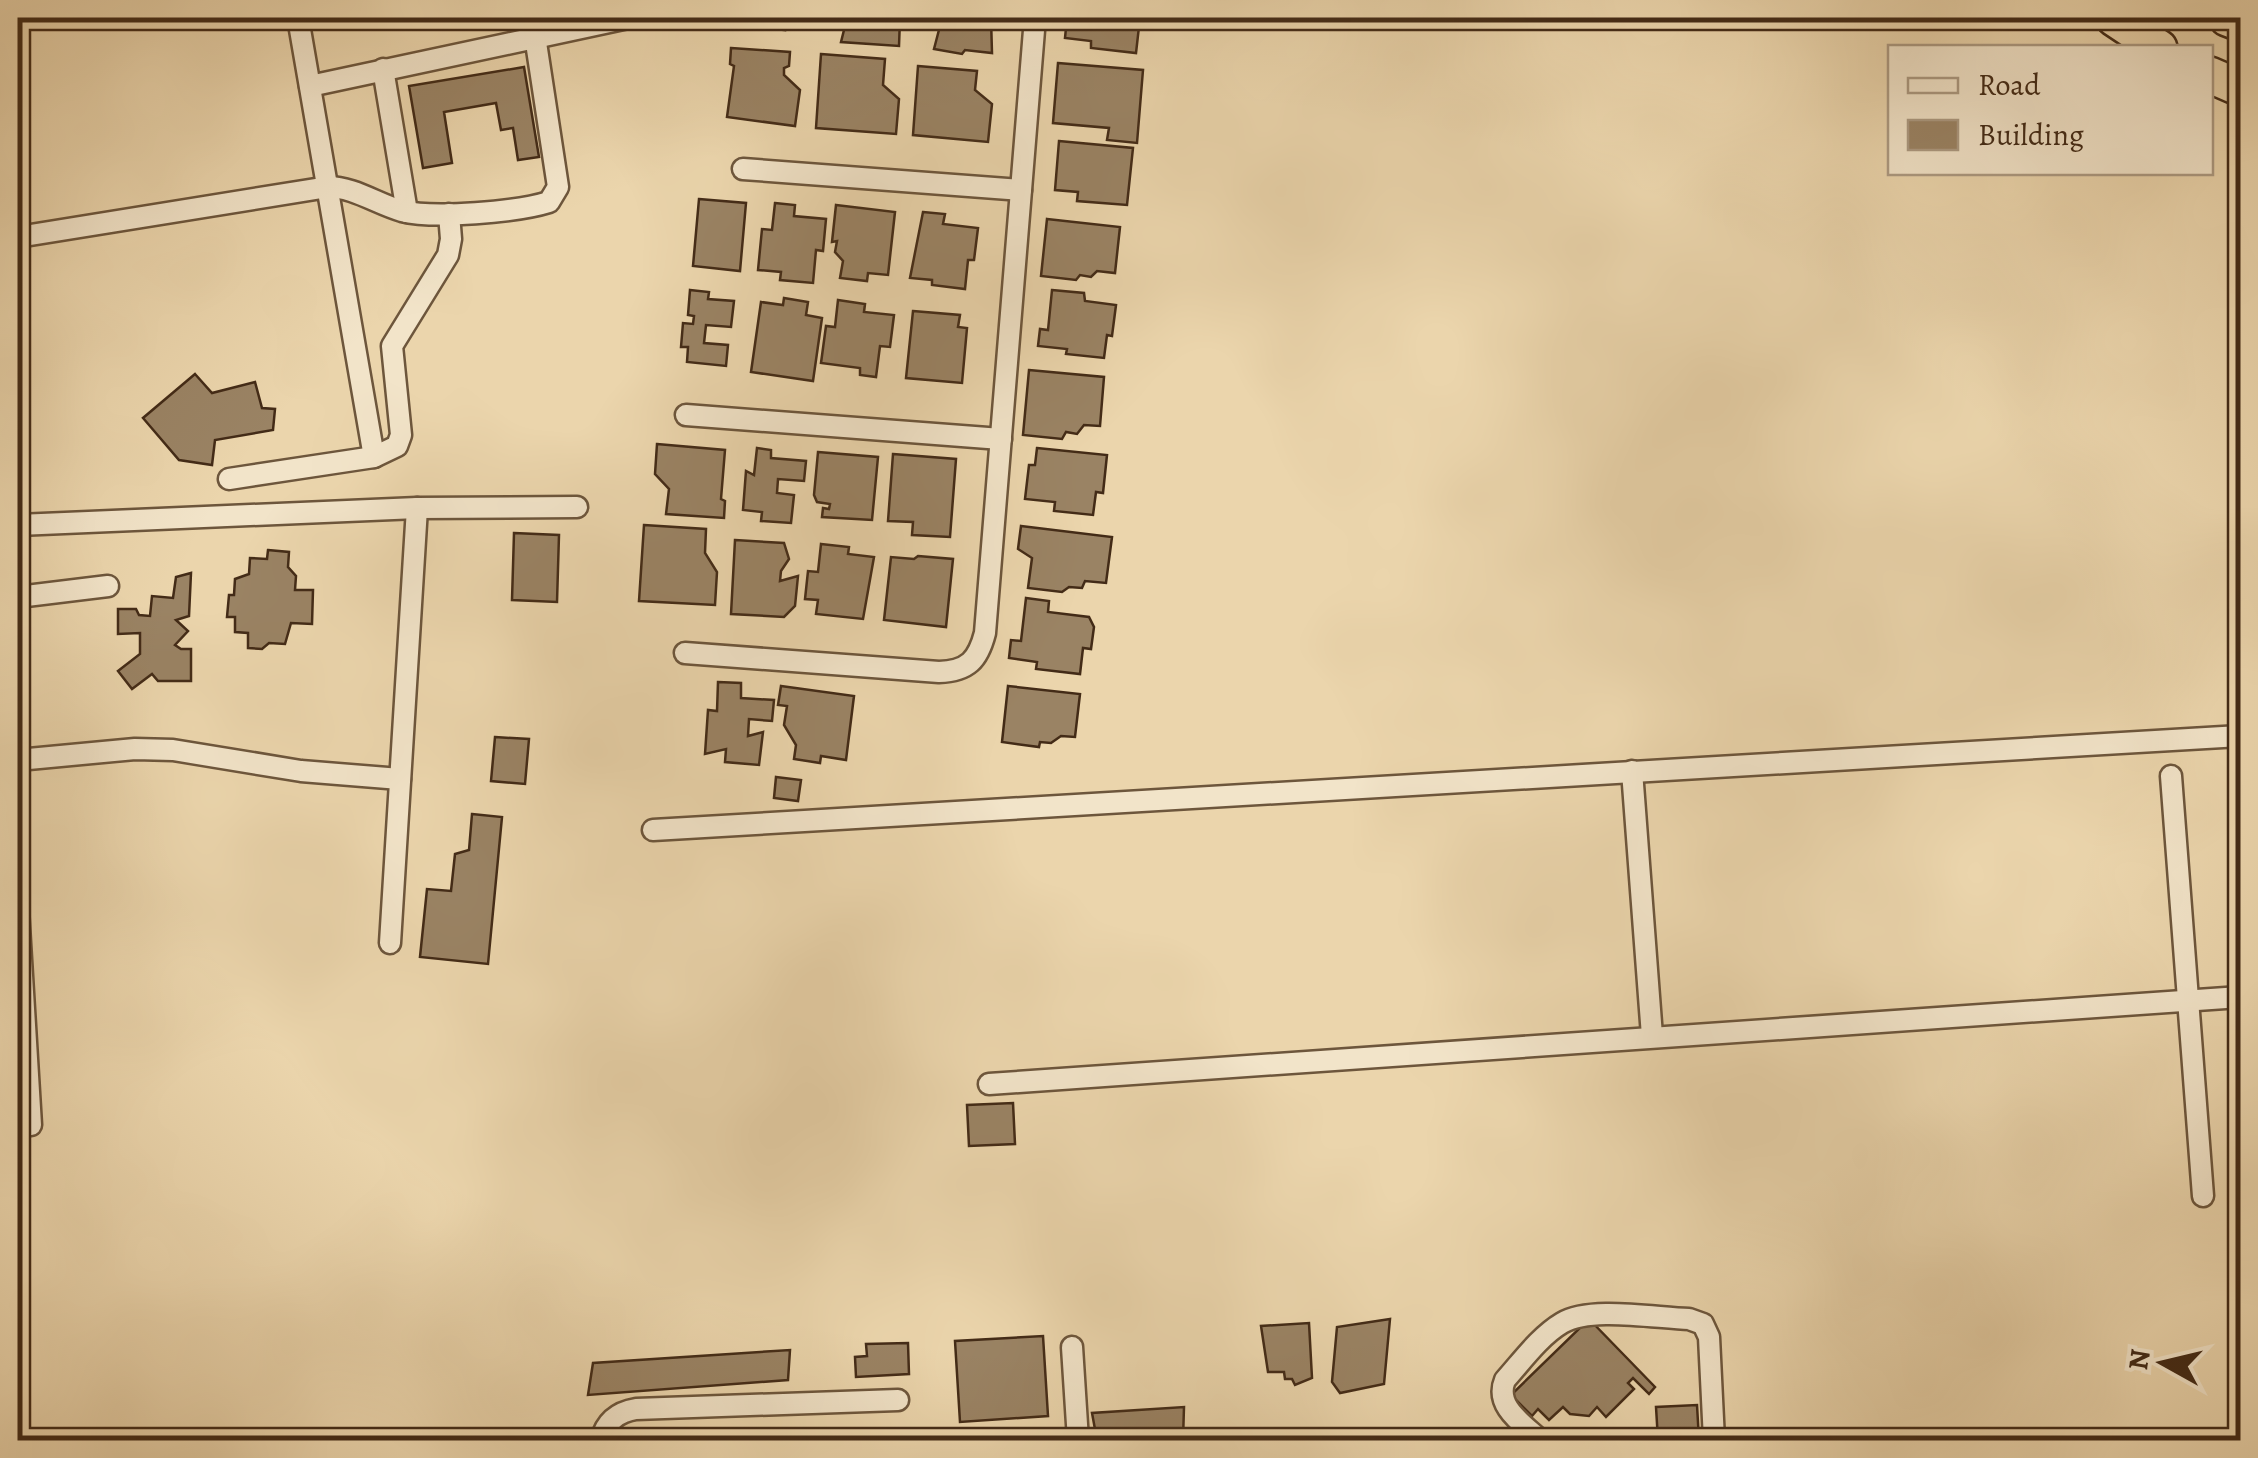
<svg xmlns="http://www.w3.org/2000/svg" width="2258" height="1458" font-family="Alegreya,serif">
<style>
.building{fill:#9a8364;stroke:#432b17;stroke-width:2.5}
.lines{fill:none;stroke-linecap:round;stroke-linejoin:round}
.minor-casing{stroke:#6d563c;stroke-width:25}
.trunk-casing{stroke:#432b17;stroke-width:40}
.minor{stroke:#f2e4c9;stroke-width:20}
.trunk{stroke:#ebd5ac;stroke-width:35}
</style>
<rect width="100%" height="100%" fill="#ebd5ac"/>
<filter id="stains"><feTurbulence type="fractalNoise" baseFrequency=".002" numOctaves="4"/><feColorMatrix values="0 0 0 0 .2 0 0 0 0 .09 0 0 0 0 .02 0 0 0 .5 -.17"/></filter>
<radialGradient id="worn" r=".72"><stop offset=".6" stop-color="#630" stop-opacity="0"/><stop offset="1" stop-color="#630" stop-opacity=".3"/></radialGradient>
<g class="building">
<polygon points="759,18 804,18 803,27 785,25 785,30 758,27"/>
<polygon points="847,18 900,18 899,46 841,42"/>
<polygon points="931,18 991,18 992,53 965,50 962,54 934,49 940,26"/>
<polygon points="1067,18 1140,18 1136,53 1091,48 1091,41 1065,38"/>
<polygon points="731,48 790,52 789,66 784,68 784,75 800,90 795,126 727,117 734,66 730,64"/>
<polygon points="821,54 885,59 883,85 899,99 896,134 816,128"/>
<polygon points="1058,63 1143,70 1137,143 1107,140 1109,128 1053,123"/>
<polygon points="918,66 977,71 975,90 992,104 988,142 913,135"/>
<polygon points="524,67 539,157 518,160 513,128 501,130 496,103 444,112 452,163 423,168 409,86"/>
<polygon points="1059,141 1133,148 1127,205 1077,201 1078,192 1055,190"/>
<polygon points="699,199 746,203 740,271 693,266"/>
<polygon points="775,203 795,205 794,216 826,219 823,251 816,250 813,283 780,280 781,272 758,270 762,229 772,230"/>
<polygon points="836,205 895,212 888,275 868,273 867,281 840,278 843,261 835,252 837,241 832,242"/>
<polygon points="923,212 945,214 943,224 978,228 974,260 968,260 965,289 932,285 932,280 910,278"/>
<polygon points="1047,219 1120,227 1115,273 1097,271 1091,277 1080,275 1076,280 1041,276"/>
<polygon points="690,290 709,292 708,299 734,301 731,327 706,325 704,343 728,345 726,366 687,362 688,347 681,347 683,323 693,324 694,316 688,315"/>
<polygon points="1052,290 1084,293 1085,301 1116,305 1112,336 1107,335 1104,358 1066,354 1067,349 1038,346 1040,329 1048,330"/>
<polygon points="784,298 808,302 806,315 822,318 813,381 751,372 761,302 783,305"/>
<polygon points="838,300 865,304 864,312 894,315 890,347 880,346 876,377 860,375 860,368 821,363 826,326 835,327"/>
<polygon points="913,311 960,315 958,327 967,328 962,383 906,378"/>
<polygon points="1029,370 1104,377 1100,426 1084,425 1077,434 1066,432 1062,439 1023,435"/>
<polygon points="195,374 212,393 255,382 262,408 275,409 273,430 215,440 212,465 179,460 143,418"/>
<polygon points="657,444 725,450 721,499 725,501 724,518 666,514 669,489 655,474"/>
<polygon points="757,448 771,450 771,458 806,461 804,481 778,479 777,493 794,495 791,523 761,521 762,512 743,510 746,471 754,475"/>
<polygon points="1037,448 1107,455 1103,493 1096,492 1093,515 1054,511 1055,502 1025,499 1029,465 1035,465"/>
<polygon points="818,452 878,457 872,520 822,517 823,508 829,509 830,504 817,502 814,495"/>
<polygon points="893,454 956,459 950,537 912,535 913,522 888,521"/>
<polygon points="644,525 706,529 705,553 717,572 715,605 639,601"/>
<polygon points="1021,526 1112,537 1106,583 1085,581 1082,588 1069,587 1062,592 1028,588 1032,558 1018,549"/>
<polygon points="514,533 559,535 557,602 512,600"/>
<polygon points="735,540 784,543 789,559 781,571 780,581 798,576 795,606 784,617 731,614"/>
<polygon points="821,544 849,547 848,554 874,557 863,619 816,614 818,600 805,599 808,571 818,572"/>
<polygon points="268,550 289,552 288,567 296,576 295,590 313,590 312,624 291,623 285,644 269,643 262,649 248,648 248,633 235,632 235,617 227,617 229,595 234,595 235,579 249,574 250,558 267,559"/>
<polygon points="918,556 953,559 946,627 884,620 891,557 914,559"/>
<polygon points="191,573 189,616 176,620 188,631 175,645 181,649 191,649 191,681 158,681 152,674 132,689 118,671 140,654 140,633 118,634 118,609 136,609 139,615 150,616 152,596 173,598 176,577"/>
<polygon points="1026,598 1049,601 1048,612 1089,617 1094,627 1091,649 1083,648 1080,674 1036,669 1037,662 1009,658 1011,640 1021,641"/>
<polygon points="718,682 741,683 741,698 774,700 772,721 749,719 748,736 763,732 759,765 725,762 726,749 705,754 708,710 717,711"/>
<polygon points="781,686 854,696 846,760 821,756 820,763 794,759 796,745 784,725 787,706 778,705"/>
<polygon points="1008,686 1080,694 1075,737 1061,736 1051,743 1040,742 1039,747 1002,742"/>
<polygon points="495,737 529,739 525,784 491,781"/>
<polygon points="776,777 801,780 798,801 774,798"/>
<polygon points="472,814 502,817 488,964 420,957 427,889 451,891 455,854 469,850"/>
<polygon points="1013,1103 1015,1144 969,1146 967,1105"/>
<polygon points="1390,1319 1384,1384 1340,1393 1332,1382 1337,1327"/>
<polygon points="1589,1319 1655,1387 1649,1394 1633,1378 1628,1383 1634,1389 1606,1417 1597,1407 1589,1416 1570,1414 1563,1407 1549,1420 1538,1409 1532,1416 1511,1395"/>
<polygon points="1309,1323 1312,1378 1295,1385 1292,1379 1285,1379 1284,1372 1268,1372 1261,1326"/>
<polygon points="1043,1336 1048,1416 960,1422 955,1341"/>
<polygon points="908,1343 909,1374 856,1377 855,1357 867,1356 866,1344"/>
<polygon points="790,1350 788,1380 588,1395 593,1363"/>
<polygon points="1697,1405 1699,1440 1658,1440 1656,1407"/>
<polygon points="1184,1407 1183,1440 1097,1440 1092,1413"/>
</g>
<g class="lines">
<defs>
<g id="minor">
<polyline points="298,18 374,457"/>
<polyline points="383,69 407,212"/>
<polyline points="310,86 628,18"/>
<polyline points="743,169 1021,190"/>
<path d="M18 237 328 187C354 187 377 204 402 211 434 219 517 212 549 202L558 187 535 36"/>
<polyline points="686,415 1001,439"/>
<polyline points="229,479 374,457 397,446 401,435 392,346 448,255 451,239 449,214"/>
<polyline points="18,525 417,508 577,507"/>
<polyline points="18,597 108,586"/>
<path d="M685 653 939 672C968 671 978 660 985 633L1035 18"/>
<polyline points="18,760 135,749 173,750 301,771 400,779"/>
<polyline points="1632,771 1652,1036"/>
<polyline points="2171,776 2203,1196"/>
<polyline points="653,830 2240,736"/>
<polyline points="18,909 31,1125"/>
<polyline points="390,943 417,508"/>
<polyline points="989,1084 2240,997"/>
<polyline points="1072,1347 1078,1440"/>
<path d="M601 1440C606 1421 618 1412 636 1409L898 1400"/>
<path d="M1540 1440C1523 1424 1494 1406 1505 1380 1522 1361 1540 1336 1562 1323 1590 1306 1655 1318 1689 1319L1703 1324 1709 1337 1714 1440"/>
</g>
<g id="trunk">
<polyline points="2114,18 2159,48"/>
<polyline points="2227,18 2240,23"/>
<polyline points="2210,75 2240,88"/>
</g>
</defs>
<use href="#minor" class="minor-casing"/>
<use href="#trunk" class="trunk-casing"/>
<use href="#minor" class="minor"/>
<use href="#trunk" class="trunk"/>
</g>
<rect width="2258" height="1458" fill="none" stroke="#ebd5ac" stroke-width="60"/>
<rect x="20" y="20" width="2218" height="1418" fill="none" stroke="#432b17" stroke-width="5"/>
<rect x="30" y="30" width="2198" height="1398" fill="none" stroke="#432b17" stroke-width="2.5"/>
<rect x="1888" y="45" width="325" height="130" fill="#f2e4c9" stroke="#ac9a82" stroke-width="2.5"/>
<rect x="1908" y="78" width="50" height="15" fill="#f2e4c9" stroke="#ac9a82" stroke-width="2.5"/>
<text x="1978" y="95" font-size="30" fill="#432b17">Road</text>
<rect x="1908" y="120" width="50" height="30" fill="#9a8364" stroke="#ac9a82" stroke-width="2.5"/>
<text x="1978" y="145" font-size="30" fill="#432b17">Building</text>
<g transform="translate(2163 1363) rotate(278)" stroke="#f2e4c9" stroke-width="8" paint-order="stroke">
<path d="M0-8L18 38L0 25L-18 38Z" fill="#432b17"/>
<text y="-15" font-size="28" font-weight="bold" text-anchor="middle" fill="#432b17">N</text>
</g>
<rect width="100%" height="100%" filter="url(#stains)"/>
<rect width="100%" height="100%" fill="url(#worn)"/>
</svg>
